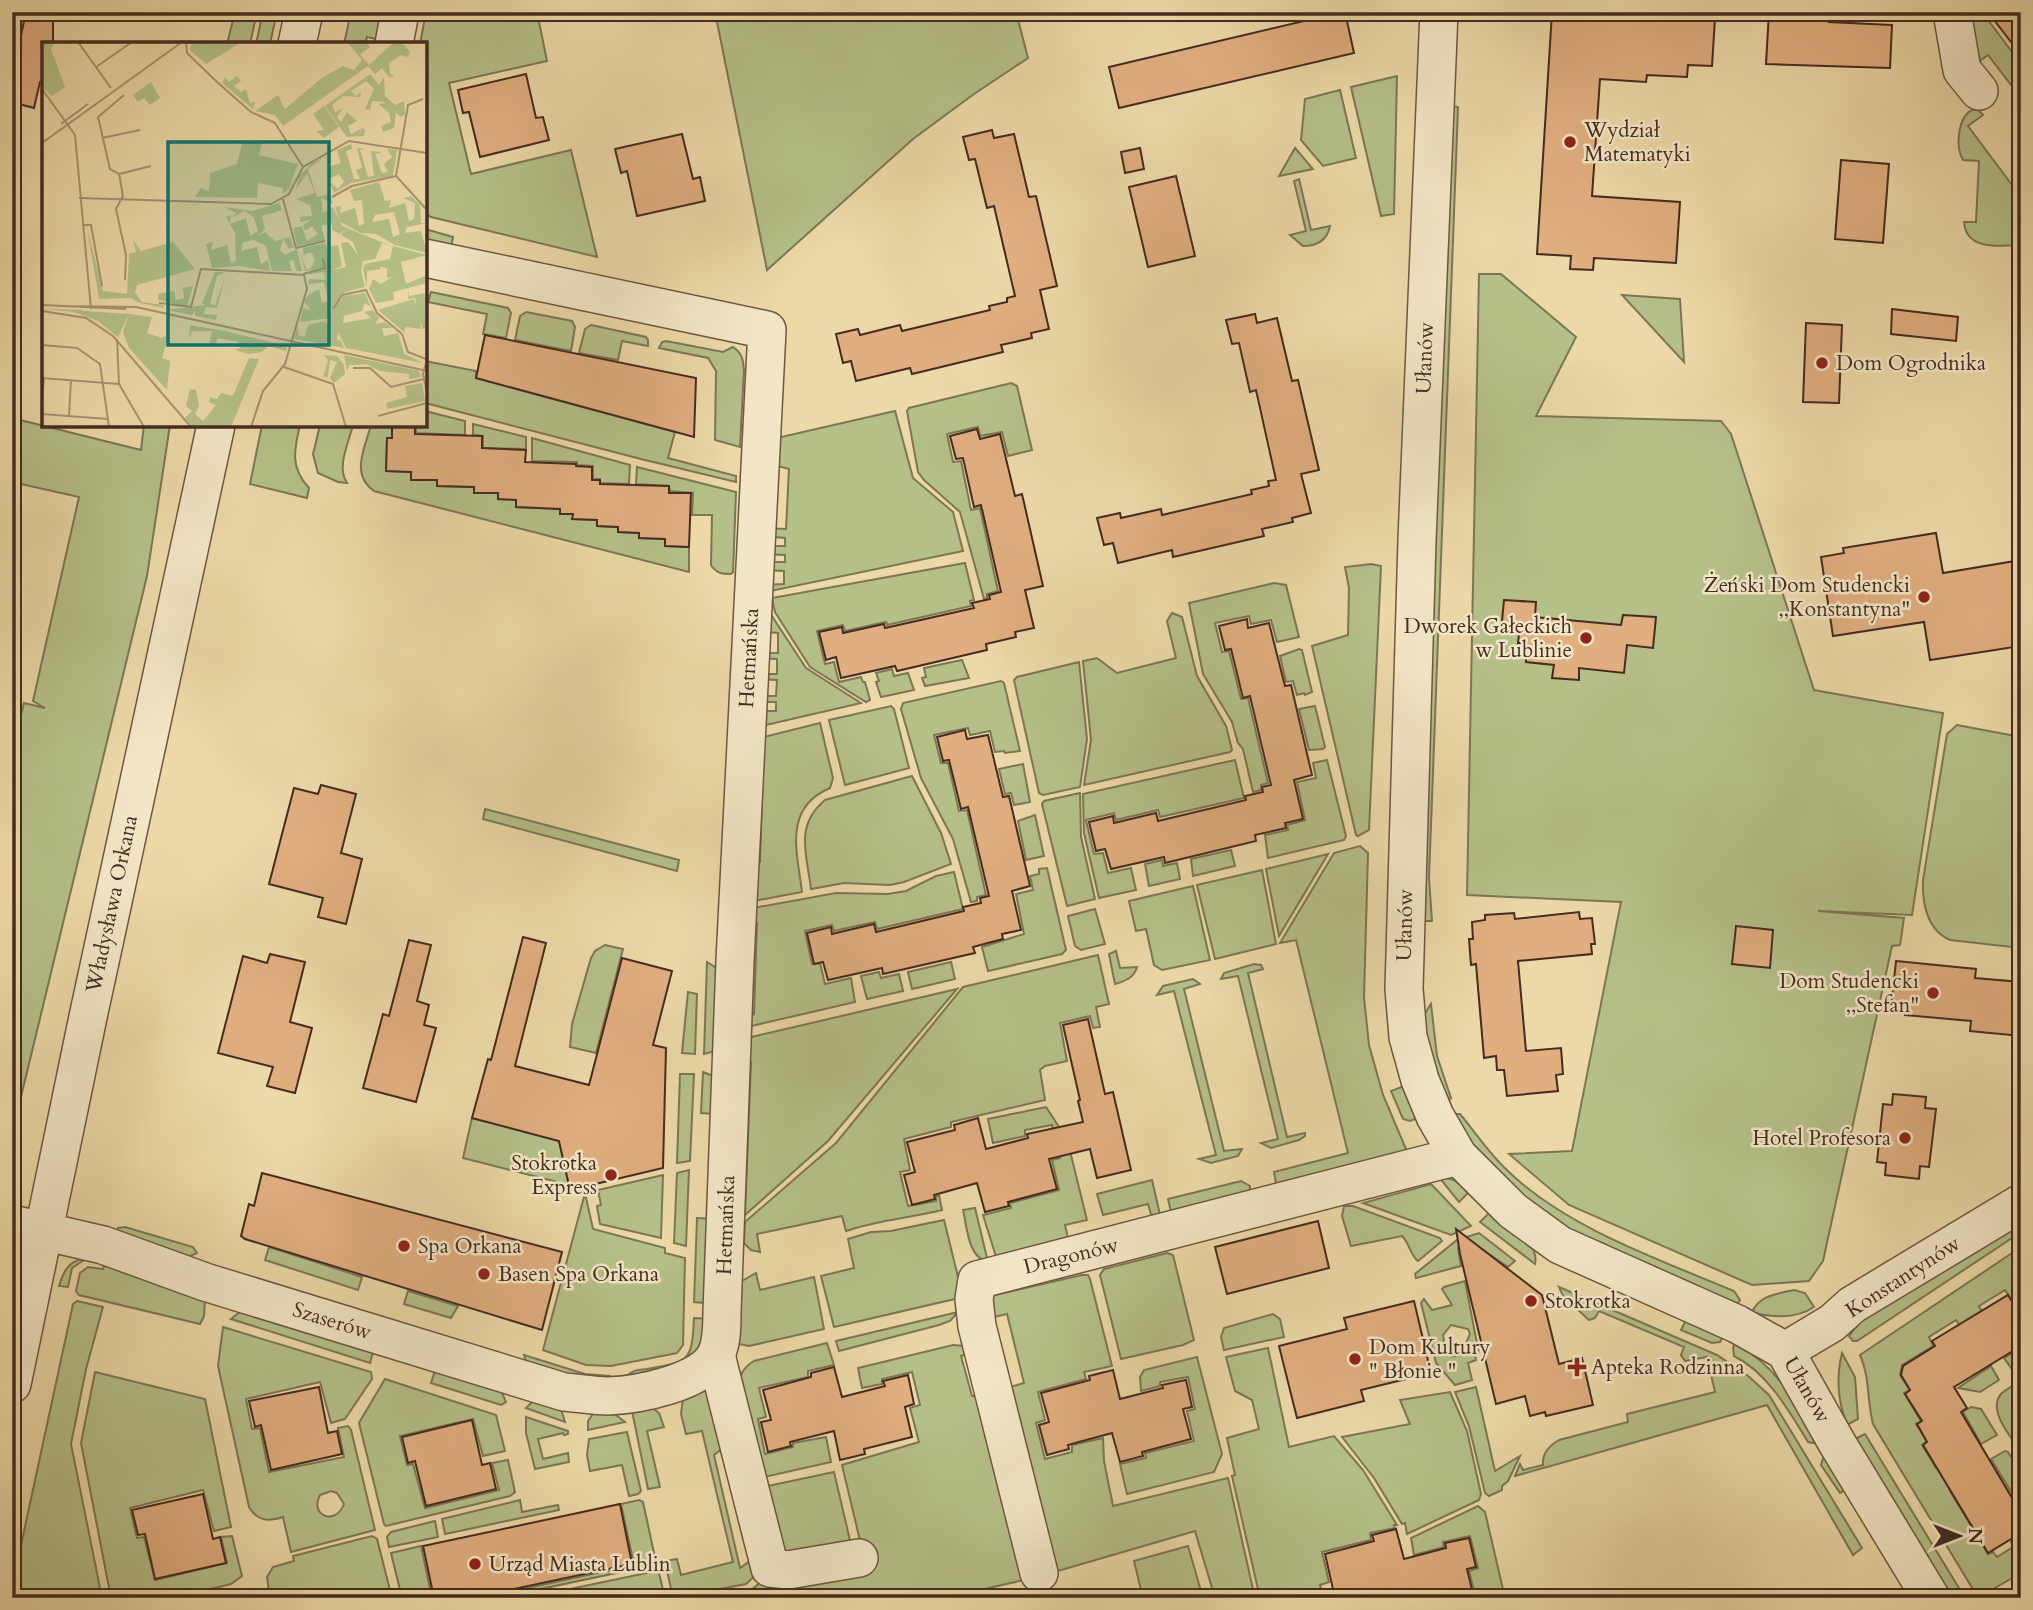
<svg xmlns="http://www.w3.org/2000/svg" width="2033" height="1610" font-family="Cardo,serif">
<style>
.green{fill:#b5c089;stroke:#7d7655;stroke-width:2;fill-rule:evenodd}
.building{fill:#e1ae7f;stroke:#452b21;stroke-width:2}
.lines{fill:none;stroke-linecap:round;stroke-linejoin:round}
.minor-casing{stroke:#6f5642;stroke-width:40}
.minor{stroke:#f3e6c6;stroke-width:37}
.poi-dot{fill:#8f2418;stroke:#f3e6c6;stroke-width:2.5}
.labels{text-anchor:middle;dominant-baseline:central;stroke-width:5;stroke-linejoin:round;paint-order:stroke}
.poi-label{font-size:21px;fill:#452b21;stroke:#f3e6c6;text-anchor:start}
.street-label{font-size:21px;fill:#452b21;stroke:#f3e6c6}
.inset-road{fill:none;stroke:#a99371;stroke-width:2}
.view{fill:#0f766e;fill-opacity:0.15;stroke:#0f766e;stroke-width:3.5}
.inset-edge{fill:none;stroke:#452b21;stroke-width:3.5}
</style>
<rect width="100%" height="100%" fill="#ecd9a7"/>
<filter id="stains"><feTurbulence type="fractalNoise" baseFrequency=".00286" numOctaves="4"/><feColorMatrix values="0 0 0 0 .2 0 0 0 0 .09 0 0 0 0 .02 0 0 0 .5 -.17"/></filter>
<radialGradient id="worn" r=".72"><stop offset=".6" stop-color="#630" stop-opacity="0"/><stop offset="1" stop-color="#630" stop-opacity=".3"/></radialGradient>
<g class="green">
<polygon points="235,12 257,12 250,44 227,44"/>
<polygon points="263,12 277,12 270,44 256,44"/>
<polygon points="351,12 378,12 381,16 385,41 367,37 365,44 344,44"/>
<polygon points="426,12 537,12 547,61 449,83 471,174 571,150 597,257 431,217 425,213 425,44 420,44"/>
<polygon points="715,12 1016,12 1028,58 974,94 913,139 767,270"/>
<polygon points="1961,12 1982,12 2021,64 2021,98 1988,55 1973,66"/>
<polygon points="1397,76 1394,214 1381,216 1351,87"/>
<polygon points="1340,90 1356,158 1323,166 1301,140 1305,99"/>
<polygon points="1453,106 1458,107 1429,878 1432,921 1417,921"/>
<path d="M1972 110H1978L1983 115 1968 126 2021 197V245C2000 246 1966 251 1964 222H1976L1979 161 1963 160C1955 147 1958 117 1972 110Z"/>
<polygon points="1295,148 1313,169 1279,176"/>
<path d="M1299 179 1311 230 1330 226C1327 241 1317 246 1303 246L1290 235 1306 231 1294 181Z"/>
<polygon points="425,229 453,237 450,253 425,247"/>
<polygon points="1479,274 1501,274 1576,337 1536,416 1721,421 1731,434 1814,690 1943,713 1912,915 1818,911 1904,918 1900,945 1892,946 1823,1261 1809,1281 1752,1285 1569,1205 1509,1154 1572,1151 1621,902 1467,895"/>
<polygon points="431,292 508,308 511,313 506,338 483,334 487,314 428,302"/>
<polygon points="1622,295 1680,299 1684,362"/>
<polygon points="526,312 572,321 575,327 571,351 515,340 520,316"/>
<polygon points="591,325 646,337 648,340 648,346 622,341 618,360 579,353 585,329"/>
<path d="M666 341 723 352 733 347C742 353 743 359 744 370L740 447 715 440 716 371 708 358 659 348 662 342Z"/>
<polygon points="425,361 476,371 476,378 675,432 668,458 736,476 736,482 641,459 425,403"/>
<polygon points="1011,383 1017,386 1032,450 1008,456 1002,432 980,436 978,427 947,434 953,462 961,461 971,510 980,508 998,591 987,594 987,598 984,599 960,512 924,480 918,472 907,411 909,408"/>
<polygon points="425,411 465,421 465,435 416,433 416,425 425,425"/>
<polygon points="895,411 913,478 953,512 963,551 761,593 762,585 784,584 784,571 763,570 763,562 785,562 785,555 763,554 763,546 785,546 785,538 764,536 765,528 786,529 789,469 767,463 768,440"/>
<polygon points="12,418 141,450 144,425 170,425 147,576 12,1134 12,733 16,734 24,703 45,708 33,701 79,497 12,482"/>
<polygon points="473,424 526,437 526,449 483,448 483,436 473,435"/>
<path d="M262 425H300C294 450 290 468 309 488L307 498 250 484Z"/>
<path d="M320 425H353C349 442 336 467 347 483L338 482 318 473 313 454Z"/>
<path d="M371 425H392V438L387 439 386 471 411 472V480H437L438 486 474 487V493H498L516 500V507L560 509V514H573V519L597 520V526L618 527 619 532 639 533V538L665 539V546L689 547V572L374 491C350 474 365 448 371 425Z"/>
<polygon points="532,438 630,465 629,484 600,483 600,479 593,479 593,466 577,465 577,462 532,461"/>
<path d="M637 467 736 492 733 572 731 574C722 574 716 573 711 565L712 515H692L693 493 670 491 669 486 636 484Z"/>
<polygon points="965,563 974,600 970,601 971,606 887,625 886,622 845,631 843,625 817,631 825,664 834,662 839,682 861,677 863,682 865,682 870,700 866,702 810,667 775,612 772,598"/>
<polygon points="1371,564 1381,566 1369,830 1358,836 1356,835 1312,646 1348,635 1349,588 1345,567"/>
<polygon points="1274,583 1286,585 1299,637 1277,642 1271,620 1251,624 1249,616 1215,623 1222,652 1229,651 1241,699 1248,698 1268,783 1261,785 1261,790 1253,792 1243,749 1238,743 1232,722 1203,674 1189,603"/>
<polygon points="768,610 806,668 861,703 766,725 756,721 756,711 776,711 776,702 756,702 757,696 776,696 777,680 758,679 758,674 777,674 777,659 759,658 759,653 778,653 778,633 768,632"/>
<polygon points="1172,613 1182,617 1197,676 1226,726 1232,750 1230,752 1084,785 1091,740 1083,661 1097,658 1117,673 1176,658 1167,621"/>
<polygon points="1299,649 1302,650 1312,692 1305,695 1304,693 1297,695 1293,681 1286,682 1280,656"/>
<polygon points="962,660 969,678 925,686 922,678 926,677 924,668"/>
<polygon points="1079,662 1087,739 1080,787 1043,795 1039,793 1014,680 1017,677"/>
<polygon points="892,669 894,676 908,673 914,690 881,697 876,682 879,681 876,673"/>
<polygon points="1001,681 1004,683 1020,751 1005,753 1004,751 995,752 990,731 970,735 968,728 934,735 941,763 948,763 959,811 967,810 986,895 977,897 977,901 971,902 953,839 921,778 901,709 903,703"/>
<polygon points="891,706 894,709 909,768 845,785 829,720"/>
<polygon points="1315,706 1325,747 1323,749 1309,750 1299,709"/>
<path d="M820 723 833 778 830 788C783 808 797 851 802 892L748 902 752 869 760 862 763 771 756 762 760 738Z"/>
<path d="M1957 725 2021 737V941L2012 947 1950 940C1927 930 1922 903 1923 880L1947 734Z"/>
<polygon points="1235,760 1244,798 1160,817 1158,810 1116,820 1114,813 1086,820 1094,854 1103,853 1108,873 1131,868 1136,890 1099,898 1084,833 1083,794"/>
<polygon points="1327,760 1346,836 1344,840 1268,858 1265,835 1288,830 1287,825 1305,820 1297,782 1316,778 1313,763"/>
<polygon points="1023,764 1030,802 1014,805 1011,793 1005,794 999,769"/>
<path d="M912 776 941 833 951 864 904 882 890 885 844 883 811 889C807 855 794 826 825 800Z"/>
<polygon points="1080,793 1081,837 1095,899 1067,906 1042,804 1044,801"/>
<polygon points="485,809 679,860 677,871 483,819"/>
<polygon points="1035,815 1044,856 1026,860 1018,821"/>
<polygon points="1360,846 1368,853 1364,997 1369,1045 1383,1095 1409,1156 1280,1186 1276,1183 1274,1172 1348,1153 1296,940 1280,943 1334,853"/>
<polygon points="1231,850 1235,866 1193,876 1191,859"/>
<polygon points="1328,854 1279,936 1266,869"/>
<polygon points="1162,860 1163,866 1177,863 1180,879 1149,886 1145,864"/>
<polygon points="1047,868 1066,950 1062,954 988,971 982,947 1024,934 1016,894 1033,890 1030,876 1039,874 1039,869"/>
<polygon points="1262,870 1276,944 1215,959 1197,885"/>
<polygon points="954,872 963,909 877,929 875,922 834,931 832,925 805,931 812,964 820,963 825,984 851,978 855,1002 743,1028 745,1021 754,1014 757,923 748,909 836,893 888,894 906,891 936,876"/>
<polygon points="1193,886 1210,960 1162,970 1154,965 1146,929 1136,931 1129,901"/>
<polygon points="1095,909 1105,944 1081,950 1075,946 1068,916"/>
<polygon points="605,945 623,949 596,1053 570,1047 572,1024 591,958 595,951"/>
<path d="M1116 951 1120 968 1137 967C1134 978 1125 981 1115 984L1109 954Z"/>
<path d="M1098 955 1109 1004 1096 1007 1100 1027 1093 1028 1090 1016 1060 1023 1067 1061 1045 1066 1040 1070 1045 1100 951 1122V1127L904 1139 910 1170 900 1172 908 1206 936 1201V1196L939 1195 942 1210C910 1218 877 1220 846 1231L842 1216 757 1234 760 1252 751 1250 744 1243 745 1222 836 1143 963 987Z"/>
<polygon points="707,962 718,969 715,1051 704,1054"/>
<polygon points="951,962 955,979 912,989 908,972"/>
<polygon points="1254,964 1261,965 1263,969 1248,973 1287,1137 1305,1133 1305,1136 1299,1140 1271,1148 1261,1143 1278,1139 1238,976 1221,979 1224,973"/>
<polygon points="879,972 881,978 899,974 903,991 867,999 861,976"/>
<polygon points="1193,979 1200,984 1184,989 1224,1151 1242,1149 1238,1156 1211,1163 1199,1159 1216,1155 1174,991 1157,995 1163,986"/>
<polygon points="957,989 828,1141 745,1215 751,1062 746,1056 743,1039"/>
<polygon points="688,992 697,994 695,1054 682,1053"/>
<polygon points="1431,1004 1437,1056 1451,1098 1446,1104 1439,1088 1422,1018"/>
<polygon points="703,1072 713,1076 714,1114 701,1113"/>
<polygon points="680,1074 694,1074 690,1161 677,1163"/>
<polygon points="1404,1086 1418,1118 1410,1121 1403,1119 1391,1091"/>
<polygon points="1046,1107 1067,1139 1087,1220 1065,1225 1068,1238 997,1260 983,1215 1011,1208 1010,1203 1059,1190 1052,1160 1060,1158 1052,1125 1025,1130 1025,1136 993,1143 988,1119"/>
<path d="M1455 1114H1460C1476 1133 1489 1154 1508 1171 1565 1227 1660 1260 1734 1291L1740 1300 1736 1306 1575 1234 1546 1217 1476 1155 1452 1116Z"/>
<polygon points="472,1118 559,1141 569,1185 463,1158"/>
<polygon points="689,1170 686,1246 674,1243 677,1173"/>
<polygon points="663,1175 661,1238 600,1224 597,1206 601,1205 598,1190"/>
<polygon points="1438,1176 1454,1180 1469,1192 1459,1202"/>
<polygon points="1152,1180 1161,1219 1152,1218 1148,1204 1103,1215 1097,1194"/>
<polygon points="1241,1181 1250,1186 1249,1193 1172,1216 1168,1199"/>
<polygon points="1431,1184 1471,1226 1451,1235 1363,1203"/>
<polygon points="585,1193 593,1229 665,1248 665,1253 685,1258 683,1345 677,1353 611,1366 586,1365 543,1350"/>
<path d="M1344 1206H1353L1440 1238 1442 1241 1418 1261C1410 1255 1410 1244 1402 1236L1351 1246 1342 1216Z"/>
<path d="M975 1208 988 1262C968 1258 967 1227 963 1210Z"/>
<path d="M1490 1212C1505 1225 1540 1241 1535 1264L1480 1222Z"/>
<polygon points="697,1218 711,1219 713,1304 694,1302"/>
<polygon points="944,1220 962,1293 959,1298 834,1327 821,1276 854,1268 848,1239 871,1232 891,1231"/>
<polygon points="2021,1220 2021,1232 1857,1341 1853,1341 1849,1336 1862,1319"/>
<polygon points="125,1227 193,1247 197,1253 179,1261 114,1235 118,1228"/>
<polygon points="1479,1233 1515,1261 1508,1267 1468,1240 1458,1248 1461,1266 1416,1278 1415,1274 1457,1240"/>
<polygon points="269,1247 362,1277 358,1290 265,1260"/>
<path d="M2021 1247V1293L2011 1299 2005 1290 1979 1306 1984 1315 1962 1329 1956 1320 1929 1337 1933 1346 1902 1365 1900 1375 1910 1390 1904 1393 1921 1421 1916 1424 1927 1441 1922 1445 1936 1468 1942 1465 1955 1488 1950 1491 1988 1554 1993 1552 1997 1557 2013 1547 2011 1542 2021 1536V1573L1981 1596H1977L1873 1424C1867 1401 1870 1377 1860 1355Z"/>
<polygon points="1167,1253 1173,1255 1194,1340 1183,1345 1121,1359 1100,1275 1104,1269"/>
<path d="M87 1258 72 1268 68 1287 59 1286C64 1270 69 1260 87 1258Z"/>
<polygon points="106,1261 205,1300 204,1316 200,1324 79,1295 76,1291 80,1273 88,1267 103,1269"/>
<polygon points="756,1273 760,1290 814,1277 824,1329 749,1346 739,1344 742,1281"/>
<polygon points="1082,1275 1088,1275 1090,1279 1112,1366 1084,1372 1086,1379 1038,1392 1045,1420 1036,1423 1045,1459 1072,1452 1072,1445 1103,1438 1104,1461 1113,1506 1228,1478 1255,1598 1215,1598 1195,1531 1051,1573 1003,1389 1024,1383 1007,1314 994,1317 991,1296"/>
<path d="M1465 1281 1479 1354 1475 1355 1476 1360 1468 1363 1472 1380 1455 1385 1436 1363 1421 1303 1424 1299 1432 1310 1452 1305 1442 1289 1444 1287ZM1451 1325 1468 1329 1470 1334C1468 1339 1463 1352 1458 1355 1447 1362 1444 1342 1443 1335Z"/>
<path d="M1559 1287 1717 1355 1747 1375 1769 1395 1862 1548 1853 1555 1767 1405 1515 1476 1520 1464 1523 1470 1543 1465C1542 1453 1549 1446 1559 1440L1628 1422 1627 1414 1715 1392 1707 1357 1685 1361 1681 1355 1684 1347 1599 1311 1595 1318 1589 1320 1563 1296Z"/>
<path d="M1794 1290 1805 1293 1814 1307C1796 1319 1772 1318 1752 1312 1760 1295 1777 1294 1794 1290Z"/>
<polygon points="408,1291 458,1306 451,1318 404,1304"/>
<polygon points="77,1301 103,1307 86,1369 71,1444 102,1598 12,1598 12,1587 73,1304"/>
<polygon points="241,1311 374,1349 370,1363 231,1319"/>
<polygon points="958,1312 950,1321 939,1325 839,1351 836,1341"/>
<polygon points="1273,1314 1280,1319 1284,1337 1224,1350 1221,1337 1224,1328"/>
<path d="M694 1318 713 1319 711 1337 682 1368 627 1376C632 1370 639 1370 647 1369 689 1361 692 1363 694 1318Z"/>
<polygon points="1687,1318 1724,1335 1720,1342 1712,1343 1681,1330"/>
<path d="M223 1327 371 1372 372 1379 345 1419 331 1423 320 1382 246 1399 252 1429 260 1428 269 1472 344 1457 338 1428 348 1426 351 1430 375 1530 291 1552 283 1517C268 1522 257 1521 249 1507L218 1366ZM331 1491 337 1493 344 1504C335 1527 309 1515 320 1495Z"/>
<path d="M827 1343 834 1365 808 1371V1377L759 1388 766 1417 758 1419 765 1454 793 1447V1443L826 1437 831 1462 755 1479 738 1384C741 1373 744 1367 754 1361Z"/>
<path d="M1735 1343C1780 1369 1795 1401 1819 1444L1808 1442C1789 1411 1768 1373 1734 1356L1733 1348Z"/>
<polygon points="953,1345 965,1346 973,1352 961,1356 972,1396 977,1396 1024,1580 945,1598 724,1598 749,1592 763,1580 862,1549 842,1465 919,1442 910,1408 920,1405 912,1372 882,1379 882,1384 862,1388 858,1368"/>
<polygon points="1268,1348 1289,1447 1334,1436 1363,1470 1397,1525 1394,1525 1395,1528 1370,1533 1371,1540 1322,1552 1329,1582 1320,1585 1323,1598 1260,1598 1232,1476 1235,1475 1227,1438 1259,1429 1252,1400 1235,1391 1226,1357"/>
<polygon points="2021,1348 2021,1368 2014,1372 2004,1358"/>
<path d="M1842 1353 1855 1377 1858 1419 1847 1425C1838 1402 1836 1377 1842 1353Z"/>
<polygon points="524,1355 585,1374 610,1376 612,1381 592,1382 526,1362"/>
<polygon points="1197,1357 1222,1454 1214,1472 1127,1494 1120,1464 1146,1458 1145,1453 1194,1441 1187,1411 1195,1409 1188,1377 1160,1382 1160,1386 1141,1391 1140,1377 1144,1370"/>
<polygon points="437,1365 500,1388 506,1402 501,1405 431,1383"/>
<polygon points="1991,1366 1999,1380 1980,1392 1958,1388"/>
<polygon points="95,1372 205,1399 231,1527 214,1531 203,1490 130,1508 137,1538 144,1537 155,1580 227,1563 221,1537 232,1536 242,1576 231,1584 173,1598 111,1598 81,1443"/>
<polygon points="385,1379 496,1415 505,1451 483,1456 473,1419 400,1436 407,1465 413,1464 425,1508 499,1490 492,1463 508,1460 515,1492 510,1496 386,1526 384,1524 359,1423"/>
<path d="M2021 1381V1452C2012 1438 1987 1411 2001 1394 2006 1389 2015 1385 2021 1381Z"/>
<polygon points="1476,1387 1495,1471 1520,1456 1508,1481 1502,1486 1502,1490 1489,1496 1485,1493 1469,1426 1455,1392"/>
<polygon points="707,1389 731,1442 714,1455 740,1568 757,1556 760,1571 746,1584 720,1589 716,1598 673,1598 665,1561 677,1559 681,1575 733,1562 702,1431 686,1434 681,1414 683,1398"/>
<polygon points="1450,1392 1467,1431 1481,1494 1479,1500 1407,1534 1405,1523 1402,1524 1374,1478 1342,1437 1410,1424 1400,1400"/>
<polygon points="534,1400 561,1409 565,1422 526,1408"/>
<polygon points="649,1405 659,1413 664,1427 647,1431 660,1487 648,1489 631,1406"/>
<polygon points="616,1407 616,1415 625,1422 588,1430 588,1421 595,1411"/>
<polygon points="1971,1407 1981,1409 1997,1435 1981,1444 1963,1412"/>
<polygon points="526,1417 568,1431 568,1434 564,1435 563,1433 538,1439 543,1459 568,1453 569,1462 535,1469 526,1433"/>
<polygon points="627,1432 641,1491 638,1494 629,1496 622,1465 590,1471 587,1455 589,1439"/>
<polygon points="1865,1434 1965,1598 1953,1598 1855,1439"/>
<polygon points="2005,1451 2008,1452 2021,1473 2021,1491 2013,1495 1991,1459"/>
<polygon points="1824,1455 1851,1487 1840,1493 1821,1465"/>
<polygon points="834,1472 852,1549 779,1561 758,1488"/>
<polygon points="520,1500 522,1512 558,1505 559,1510 445,1534 442,1519"/>
<polygon points="639,1500 643,1502 656,1562 654,1565 498,1598 481,1598 634,1565 621,1504"/>
<polygon points="1478,1506 1485,1512 1505,1598 1476,1598 1469,1571 1478,1568 1470,1536 1443,1542 1444,1547 1414,1555 1411,1538"/>
<polygon points="435,1521 438,1537 389,1547 387,1537 391,1532"/>
<polygon points="372,1536 377,1539 392,1598 270,1598 267,1577 273,1567 294,1561 293,1556"/>
<polygon points="421,1546 432,1598 402,1598 391,1553"/>
<polygon points="1188,1546 1203,1598 1143,1598 1134,1561"/>
<polygon points="656,1571 659,1573 665,1598 527,1598"/>
</g>
<g class="building">
<polygon points="26,12 53,12 53,41 44,44 44,83 40,82 34,108 15,103 21,78 12,77"/>
<polygon points="1342,12 1345,12 1354,53 1119,108 1109,67"/>
<polygon points="1552,12 1636,12 1715,18 1712,66 1688,65 1687,77 1647,75 1646,82 1600,79 1592,196 1680,202 1676,263 1594,258 1593,270 1570,269 1571,256 1537,254"/>
<polygon points="1769,12 1830,12 1829,22 1892,25 1890,68 1766,64"/>
<polygon points="1988,12 2021,12 2021,55"/>
<polygon points="526,74 536,118 543,117 549,140 480,157 469,112 463,113 458,90"/>
<polygon points="992,130 994,138 1014,134 1029,197 1036,196 1057,286 1040,290 1049,329 1031,333 1032,338 1001,345 1003,352 912,374 910,368 856,381 851,361 843,363 836,334 858,329 860,335 900,325 902,331 990,310 989,306 1007,302 1007,298 1015,296 994,206 987,208 975,159 969,160 963,137"/>
<polygon points="682,134 693,179 700,177 705,201 637,216 627,171 621,173 615,149"/>
<polygon points="1140,148 1144,169 1125,173 1121,152"/>
<polygon points="1841,160 1889,164 1883,243 1835,239"/>
<polygon points="1176,176 1195,256 1148,267 1129,187"/>
<polygon points="1892,309 1958,317 1956,341 1891,334"/>
<polygon points="1255,314 1257,323 1277,318 1292,381 1298,380 1319,470 1301,474 1311,513 1292,518 1293,522 1262,529 1264,536 1173,557 1172,550 1118,563 1113,543 1104,545 1097,518 1120,513 1121,518 1161,509 1162,515 1252,494 1251,490 1269,486 1268,481 1276,480 1256,390 1250,392 1239,343 1232,344 1226,320"/>
<polygon points="1806,323 1842,325 1839,403 1803,402"/>
<polygon points="485,335 696,378 694,437 476,378"/>
<polygon points="392,425 415,425 415,434 482,436 482,448 526,450 525,462 576,464 576,466 592,467 592,480 600,480 600,484 669,486 669,493 691,493 689,547 665,546 665,539 639,538 639,533 618,532 618,527 597,526 597,520 572,519 573,514 560,514 560,509 516,507 516,500 498,499 498,493 474,493 474,487 437,486 437,480 411,480 411,472 386,471 387,438 392,438"/>
<polygon points="977,429 980,439 1000,434 1015,496 1022,494 1043,586 1025,590 1034,628 1015,632 1016,637 986,644 987,650 897,671 895,666 841,678 836,657 826,660 819,632 842,627 843,633 884,624 885,628 974,608 972,603 990,599 989,595 1001,592 981,505 974,507 963,458 956,459 950,436"/>
<polygon points="1936,533 1943,573 2021,560 2021,646 1930,660 1924,622 1833,636 1821,557 1844,553 1843,548"/>
<polygon points="1504,600 1536,602 1535,617 1621,625 1623,615 1656,617 1653,648 1627,645 1624,673 1579,668 1579,680 1552,678 1554,665 1526,662 1527,643 1518,643 1519,634 1501,632"/>
<polygon points="1247,619 1248,628 1269,623 1285,686 1291,685 1312,775 1294,780 1303,819 1285,823 1286,828 1255,835 1256,841 1165,863 1164,857 1111,869 1105,849 1096,851 1089,822 1113,816 1114,823 1156,813 1158,821 1246,800 1245,796 1263,792 1262,787 1271,785 1250,696 1243,698 1231,649 1225,650 1219,626"/>
<polygon points="965,730 967,739 988,735 1003,797 1009,796 1030,886 1012,891 1021,930 1002,934 1003,939 973,947 975,953 883,974 882,968 828,980 823,962 814,964 807,933 831,927 832,934 874,924 876,932 964,911 963,907 981,903 980,898 989,896 968,807 961,809 949,760 943,761 937,737"/>
<polygon points="321,785 356,794 341,853 362,859 346,924 318,917 323,898 269,884 294,788 318,794"/>
<polygon points="1579,912 1580,919 1592,918 1595,944 1591,944 1592,954 1518,961 1526,1051 1561,1048 1563,1074 1556,1075 1558,1091 1507,1096 1504,1070 1497,1070 1496,1056 1484,1058 1476,964 1471,965 1469,939 1473,939 1472,922 1485,920 1485,915 1514,913 1515,919"/>
<polygon points="1736,926 1773,930 1770,968 1732,964"/>
<polygon points="523,937 546,943 515,1066 589,1085 622,958 672,971 653,1045 666,1048 663,1168 570,1190 559,1141 472,1118 488,1059 491,1060"/>
<polygon points="409,940 431,945 417,1001 429,1005 424,1025 436,1028 416,1102 363,1088 383,1014 389,1016"/>
<polygon points="270,954 305,962 290,1022 312,1028 295,1093 267,1086 273,1067 218,1053 243,956 267,963"/>
<polygon points="1896,961 1976,969 1975,978 2021,982 2021,1036 1970,1031 1971,1021 1905,1015 1905,1010 1891,1008"/>
<polygon points="1088,1019 1105,1094 1113,1092 1131,1170 1097,1178 1090,1149 1049,1159 1057,1189 1008,1202 1009,1206 985,1212 977,1183 934,1195 935,1199 912,1205 904,1175 915,1172 907,1142 955,1130 954,1125 978,1118 986,1149 1028,1138 1027,1134 1083,1122 1078,1101 1080,1100 1063,1025"/>
<polygon points="1893,1094 1926,1097 1925,1108 1936,1109 1929,1167 1920,1166 1919,1179 1885,1175 1886,1163 1877,1162 1883,1104 1892,1105"/>
<polygon points="262,1173 562,1252 542,1330 245,1239 241,1236 249,1204 254,1206"/>
<polygon points="1318,1221 1329,1268 1227,1294 1215,1247"/>
<polygon points="1456,1229 1542,1295 1559,1364 1582,1358 1593,1405 1546,1416 1545,1412 1530,1416 1525,1396 1496,1404 1460,1254"/>
<polygon points="2021,1294 2021,1346 1954,1387 1967,1408 1961,1412 2021,1513 2021,1533 1988,1553 1923,1445 1927,1442 1917,1424 1922,1421 1905,1394 1910,1390 1901,1375 1903,1366 1935,1346 1932,1341 2008,1295 2011,1300"/>
<polygon points="1414,1301 1431,1373 1361,1390 1364,1401 1297,1418 1279,1346 1347,1329 1344,1318"/>
<polygon points="834,1367 842,1397 885,1386 883,1381 908,1375 914,1404 905,1407 912,1437 864,1449 865,1454 840,1460 834,1431 790,1442 791,1446 768,1452 761,1422 771,1420 763,1390 811,1377 811,1373"/>
<polygon points="1113,1370 1120,1399 1163,1388 1162,1385 1186,1380 1192,1407 1183,1409 1191,1439 1142,1452 1143,1456 1120,1462 1112,1433 1068,1445 1069,1449 1047,1455 1039,1425 1049,1422 1041,1393 1090,1380 1089,1376"/>
<polygon points="319,1387 328,1433 337,1431 342,1454 271,1470 261,1425 255,1427 249,1401"/>
<polygon points="472,1420 482,1465 490,1463 496,1489 426,1506 415,1461 408,1463 402,1437"/>
<polygon points="203,1494 213,1539 220,1537 226,1563 155,1579 145,1534 138,1535 132,1510"/>
<polygon points="620,1504 632,1564 471,1598 434,1598 423,1546"/>
<polygon points="1396,1529 1404,1559 1446,1548 1445,1543 1469,1538 1476,1567 1467,1569 1474,1598 1397,1598 1396,1593 1377,1598 1335,1598 1325,1554 1374,1541 1372,1535"/>
</g>
<g class="lines">
<defs>
<g id="minor">
<polyline points="1439,12 1417,540 1404,989 1408,1037 1420,1080 1435,1116 1458,1156 1513,1211 1560,1245 1737,1324 1785,1351 1837,1443 1931,1598"/>
<polyline points="1952,12 1962,70 1979,91"/>
<polyline points="297,44 304,12"/>
<polyline points="394,44 400,12"/>
<path d="M12 1224 103 1245 205 1282 564 1392C579 1393 594 1396 608 1396 637 1395 702 1383 716 1355 722 1342 722 1326 722 1312L735 961 767 330 425 258"/>
<polyline points="1785,1351 1832,1323 1852,1305 2021,1203"/>
<polyline points="716,1355 770,1568 788,1570 859,1558"/>
<polyline points="12,1384 88,1017 216,425"/>
<polyline points="1039,1573 977,1326 974,1299 977,1280 1458,1156"/>
</g>
</defs>
<use href="#minor" class="minor-casing"/>
<use href="#minor" class="minor"/>
</g>
<g class="poi-dot">
<circle cx="1570" cy="142" r="7"/>
<circle cx="1822" cy="363" r="7"/>
<circle cx="1924" cy="597" r="7"/>
<circle cx="1586" cy="638" r="7"/>
<circle cx="1933" cy="993" r="7"/>
<circle cx="1905" cy="1138" r="7"/>
<circle cx="611" cy="1175" r="7"/>
<circle cx="404" cy="1246" r="7"/>
<circle cx="484" cy="1274" r="7"/>
<circle cx="1531" cy="1301" r="7"/>
<circle cx="1355" cy="1359" r="7"/>
<path d="M1573.5 1356.5h7v7h7v7h-7v7h-7v-7h-7v-7h7z"/>
<circle cx="475" cy="1564" r="7"/>
</g>
<g class="labels">
<g class="poi-label">
<text x="1584" y="130">Wydział<tspan x="1584" dy="24">Matematyki</tspan></text>
<text x="1836" y="363">Dom Ogrodnika</text>
<text x="1910" y="585" text-anchor="end">Żeński Dom Studencki<tspan x="1910" dy="24">,,Konstantyna"</tspan></text>
<text x="1572" y="626" text-anchor="end">Dworek Gałeckich<tspan x="1572" dy="24">w Lublinie</tspan></text>
<text x="1919" y="981" text-anchor="end">Dom Studencki<tspan x="1919" dy="24">,,Stefan"</tspan></text>
<text x="1891" y="1138" text-anchor="end">Hotel Profesora</text>
<text x="597" y="1163" text-anchor="end">Stokrotka<tspan x="597" dy="24">Express</tspan></text>
<text x="418" y="1246">Spa Orkana</text>
<text x="498" y="1274">Basen Spa Orkana</text>
<text x="1545" y="1301">Stokrotka</text>
<text x="1369" y="1347">Dom Kultury<tspan x="1369" dy="24">" Błonie "</tspan></text>
<text x="1591" y="1367">Apteka Rodzinna</text>
<text x="489" y="1564">Urząd Miasta Lublin</text>
</g>
<g class="street-label">
<text transform="translate(1425 358) rotate(-88)">Ułanów</text>
<text transform="translate(749 658) rotate(-87)">Hetmańska</text>
<text transform="translate(112 904) rotate(-78)">Władysława Orkana</text>
<text transform="translate(1405 925) rotate(-89)">Ułanów</text>
<text transform="translate(726 1225) rotate(-88)">Hetmańska</text>
<text transform="translate(1071 1256) rotate(-14)">Dragonów</text>
<text transform="translate(1903 1277) rotate(-33)">Konstantynów</text>
<text transform="translate(332 1321) rotate(17)">Szaserów</text>
<text transform="translate(1807 1390) rotate(60)">Ułanów</text>
</g>
</g>
<g transform="translate(42 42)">
<rect width="385" height="385" fill="#ecd9a7"/>
<path d="M0 0H13L9 7 23 45 10 54 0 45ZM150 0H200L164 22 148 8ZM305 0H325L328 5 318 12 327 23 352 0H360L368 10 366 15 359 13 347 21 348 32 352 33 348 36 340 26 333 32 326 24 241 84 233 73 213 69 236 53 243 67 281 35 301 24 312 28 320 18ZM328 32 337 43 342 35 343 54 353 63 362 59 363 72 359 75 354 71 352 86 341 90 339 84 349 80 347 71 337 62 343 61 342 60 330 59 328 68 323 67 332 47 324 39 309 49 314 54 319 50 318 55 301 54 290 63 293 70 301 66 295 75 299 80 305 70 315 79 306 84 309 92 318 87 319 92V86L323 87 322 94 305 95 283 64ZM195 34 199 39 192 44 199 50 204 47 208 61 213 60 211 67 180 41 183 35 187 40ZM109 40 118 56 108 63 102 56 96 60 91 53ZM282 64 297 85 282 96 274 89 282 88 271 72ZM201 98 220 101 217 113 256 122 247 146 256 130 244 153 247 146 241 152V146L216 141 215 156 153 155 159 146 167 149 168 131 195 122ZM309 102 310 107 304 109 312 137H318L314 128 320 126 315 106 324 107 318 108 326 135 332 134 329 109 340 110 333 112 340 131 346 130 342 122 350 115 345 107 355 108 351 134 309 141 292 151 288 140 296 147 302 140 297 132 287 137 285 125 299 121 295 108ZM280 117 266 127 275 155 288 152 291 162 279 156 281 171 291 165 300 184 349 204 340 201 333 217 321 219 319 229 323 245 303 250 289 269 301 254 323 251 329 265 323 261 320 269 302 274 301 281 329 276 322 270 331 268 337 276 333 282 343 280 350 286H340L342 294 356 291 362 312 381 321 304 306 296 290 295 299 298 297 302 306 252 297 256 283V293L263 295 266 283 283 279 287 286 289 276 258 280 261 266 269 268 262 260 266 253 277 247 280 261 286 259 282 240 266 242 267 237 283 238 282 230 264 233 282 226 263 229 257 207 264 227H268L273 219 270 211 263 212 262 217 261 206 284 201 287 216 286 205 296 203 300 224 290 228 304 225 299 201 306 200 316 213 311 200 299 193 302 186 298 192 290 188V181L279 184 283 198 255 204 251 186 260 184 265 199 276 192 270 184 263 189 261 183 269 178 258 180V175L270 174 268 163 254 157 273 151 265 132 254 147 257 134 270 121ZM337 140 343 159 349 158 347 166 363 161 367 179 372 177 373 161 361 156 369 154 378 163 379 181H385L365 185 363 191 379 189 385 211 353 203 334 192 319 191 298 180 293 165 299 164 298 171 313 166 317 184 322 182 320 158 312 159 308 148ZM352 170 358 192 351 195 347 177 330 180 333 173ZM237 161 244 176 241 168 220 174 223 187 216 194 223 190 233 199 248 195 252 205 247 207 241 197 238 208 243 213 255 207 260 229H254L252 218 247 219 250 229H230L224 204 212 198 201 200 199 209 215 205 219 222 226 218 228 229 198 224 170 226 164 202 171 200 169 208 185 203 189 221 194 219 193 191 184 175 189 173 188 182 204 176 208 194 216 189 212 176 203 169 191 175 194 171 182 165 210 169ZM45 186 61 249 85 252 87 212 94 210 91 198 99 209 131 200 153 227 95 243 93 250 100 260 121 263 122 266 98 261 88 256 57 257ZM351 204 385 213 359 220 364 242 385 233V241L351 250 352 258 334 261 327 247 331 237 339 242 350 235 345 236V227L338 224 339 227 325 229V245L321 227 323 222 348 217ZM173 230H183L175 234 168 262 173 264 183 234 175 266 164 265 162 272 175 273 174 278 153 274V269L150 273 125 268 163 263 160 261ZM151 244 145 264 151 260 145 265 116 258V252L132 249 134 258 142 256 141 246ZM367 246V254L384 251 385 286 381 287 378 279 379 287 364 285 362 290 336 268 371 257 374 262 373 256 366 257ZM0 267 40 268 41 269 88 272 110 275 105 291 120 296 124 294 126 295 120 316 128 319 125 348 87 306 81 290 87 272 76 295 56 279 32 270ZM148 283 183 289 245 304 244 309 226 304 220 310 206 312 193 308 198 306 196 300 176 296 173 304 167 303 170 289H150L147 297ZM282 313 295 314 302 323 303 332 292 341 288 336 295 320 288 318 286 335H281L286 318ZM302 313 377 329 379 335 367 337V332L338 329 324 322 307 323 305 329ZM207 316 217 317 189 385H151L143 376 150 369 144 364 148 347 154 348 157 364 153 372 161 379 174 363 167 360 168 355 175 357 179 351 191 354ZM380 341 383 359 345 367 344 361 365 355 363 344Z" fill="#b5c089" fill-rule="evenodd"/>
<path class="inset-road" d="M36 0 69 46M144 0 145 11 175 40 209 70 233 81 261 125M54 25 90 0M0 47 33 93 49 267M82 53 56 75 68 127 77 132 81 154 74 167 84 213 83 238M381 57 366 63 354 134 385 168M19 82 46 62M60 96 98 88M0 101 140 0M77 132 109 124M290 155 310 144 354 134M37 156 229 162 247 152 261 125 307 99 385 111M241 157 254 206 283 199M40 183H49L60 244M261 232 283 226 281 217M117 261 149 265 159 227 262 233 265 247 243 322 221 349 209 385M0 263 84 267M21 264 94 265 385 329M291 267 300 253 324 248 335 271 360 292 366 310 384 317M0 269 44 276 71 294 149 385M75 297 77 342 102 385M0 303 35 306 58 322 67 385M385 317 381 332 385 351M242 325 291 342 304 385M311 326H328L349 345 382 337M0 336 77 342M0 361 2 336M0 372 66 377M27 374 29 338M336 374 385 361"/>
<path class="view" d="M126 100H287V303H126Z"/>
<rect width="385" height="385" class="inset-edge"/>
</g>
<rect width="2033" height="1610" fill="none" stroke="#ecd9a7" stroke-width="42"/>
<rect x="14" y="14" width="2005" height="1582" fill="none" stroke="#452b21" stroke-width="3.5"/>
<rect x="21" y="21" width="1991" height="1568" fill="none" stroke="#452b21" stroke-width="2"/>
<g transform="translate(1959 1536) rotate(90)" stroke="#f3e6c6" stroke-width="5" paint-order="stroke">
<path d="M0-5L12 26L0 18L-12 26Z" fill="#452b21"/>
<text y="-10" font-size="19" font-weight="bold" text-anchor="middle" fill="#452b21">N</text>
</g>
<rect width="100%" height="100%" filter="url(#stains)"/>
<rect width="100%" height="100%" fill="url(#worn)"/>
</svg>
